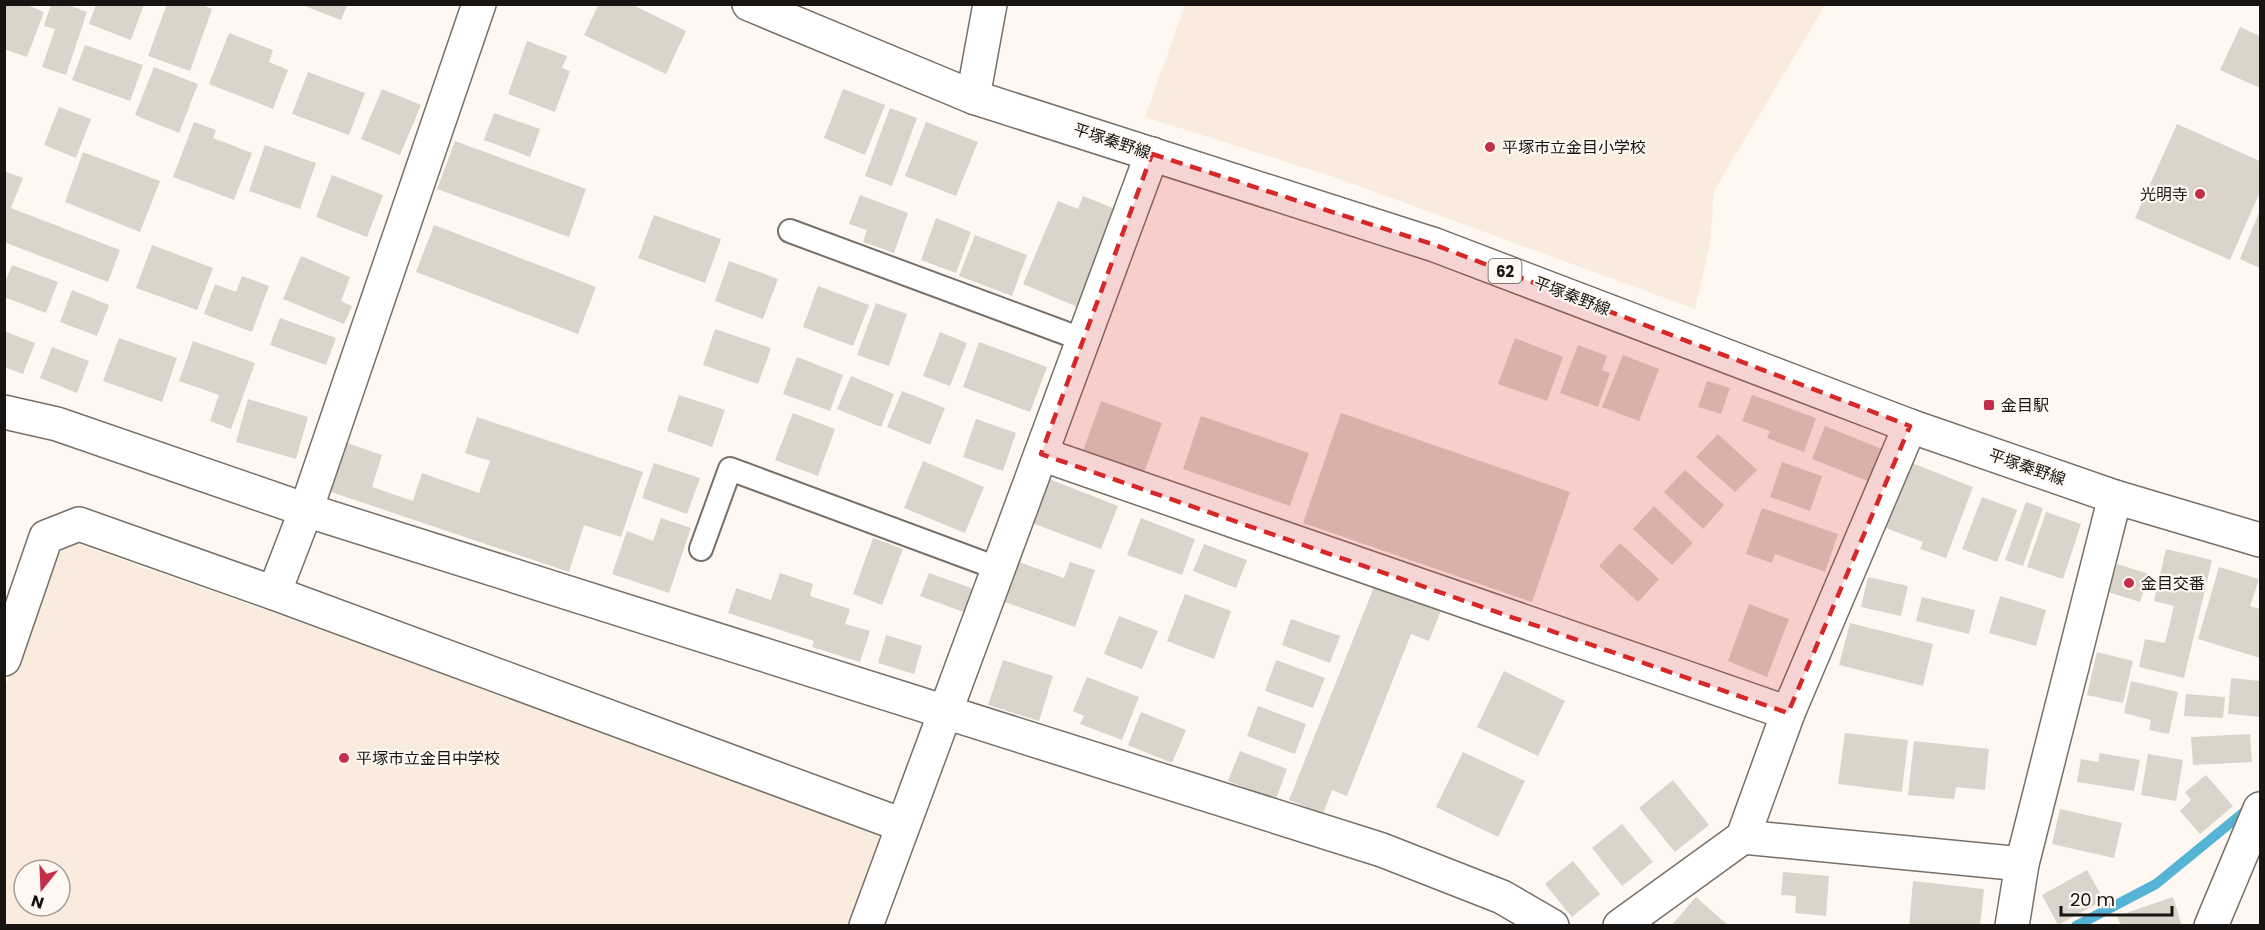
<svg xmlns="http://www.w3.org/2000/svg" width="2265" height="930" font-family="Poppins,'Noto Sans JP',sans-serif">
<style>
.built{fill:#f9ecde;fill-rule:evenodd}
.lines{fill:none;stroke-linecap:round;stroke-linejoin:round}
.stream{stroke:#55b3d6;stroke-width:10}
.building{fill:#dbd4cb}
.service-casing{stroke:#777068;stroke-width:26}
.minor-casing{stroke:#777068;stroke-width:36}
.primary-casing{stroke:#777068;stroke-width:36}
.service{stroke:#fff;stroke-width:22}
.minor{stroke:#fff;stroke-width:33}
.primary{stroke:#fff;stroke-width:33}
.marked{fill:#d62828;fill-opacity:0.2;stroke:#d62828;stroke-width:4.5;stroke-dasharray:12 8;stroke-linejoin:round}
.poi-dot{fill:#c13048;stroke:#fff8f2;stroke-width:2}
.labels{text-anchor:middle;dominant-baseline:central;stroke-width:4.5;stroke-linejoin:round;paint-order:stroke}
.shield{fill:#fff8f2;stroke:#5d5854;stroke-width:1.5}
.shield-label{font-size:15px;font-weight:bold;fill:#171411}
.street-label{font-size:16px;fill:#171411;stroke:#fff8f2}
.poi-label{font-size:16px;fill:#171411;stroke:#fff8f2;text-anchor:start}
</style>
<rect width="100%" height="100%" fill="#fff8f2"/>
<g class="built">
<polygon points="1185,5 1185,4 1825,5 1714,191 1710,245 1695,309 1334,177 1145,117"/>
<path d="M69 541 874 825 880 840 849 925H5L4 691 57 546ZM24 870H60V906H24Z"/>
</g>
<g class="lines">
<polyline class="stream" points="2076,926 2156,884 2244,812"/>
</g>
<g class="building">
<polygon points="4,4 25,4 44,12 27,57 4,49"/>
<polygon points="51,4 66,4 87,12 66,75 42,67 55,29 44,26"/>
<polygon points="96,4 144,4 131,40 89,24"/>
<polygon points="167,4 199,4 212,9 190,71 148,56"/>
<polygon points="599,4 631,4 686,31 666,74 584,35"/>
<polygon points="302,5 347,5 341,20"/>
<polygon points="2240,27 2260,36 2260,88 2220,70"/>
<polygon points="229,33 273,50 269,62 288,70 273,109 209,84"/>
<polygon points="527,41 567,56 562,68 570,71 555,112 508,94"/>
<polygon points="85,45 143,65 130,101 72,80"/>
<polygon points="154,67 198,84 179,133 135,115"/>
<polygon points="308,72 365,93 349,135 292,114"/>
<polygon points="382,89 421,105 400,155 361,139"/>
<polygon points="843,89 885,105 865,155 824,138"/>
<polygon points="59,107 91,119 76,158 44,145"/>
<polygon points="890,108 917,118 892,186 865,176"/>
<polygon points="494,113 540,129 530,157 484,140"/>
<polygon points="194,122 216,130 213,138 252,153 234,200 173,177"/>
<polygon points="926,122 978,142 956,196 905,176"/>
<polygon points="2177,124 2260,161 2260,192 2230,260 2135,218"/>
<polygon points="455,141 586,189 569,237 437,189"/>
<polygon points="265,145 316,163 300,209 249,191"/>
<polygon points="83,152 160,181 140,232 65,202"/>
<polygon points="4,171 23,178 11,208 120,250 108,282 4,242"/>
<polygon points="332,175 383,195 367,237 316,217"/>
<polygon points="860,195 908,213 894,253 863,242 867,230 849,224"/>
<polygon points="1083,196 1120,211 1080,308 1023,284 1058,201 1078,209"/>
<polygon points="2260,210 2260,268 2240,259"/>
<polygon points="654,215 721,239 705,283 638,258"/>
<polygon points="936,218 971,232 956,273 921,260"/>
<polygon points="434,225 596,287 578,334 416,272"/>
<polygon points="975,235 1027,255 1012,296 959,276"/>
<polygon points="152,245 213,268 197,310 136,288"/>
<polygon points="301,256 350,277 341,301 352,306 344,324 283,299"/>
<polygon points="729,261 778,279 763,319 715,301"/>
<polygon points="12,265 58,282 46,313 4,297 4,285"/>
<polygon points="242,276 269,286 252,332 204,314 215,284 236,292"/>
<polygon points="818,286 869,305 853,346 803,327"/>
<polygon points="72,290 109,305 97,336 60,322"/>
<polygon points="876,303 907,314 889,366 857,355"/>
<polygon points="280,318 336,338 326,365 270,345"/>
<polygon points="715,329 771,348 758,384 703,365"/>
<polygon points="4,331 35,343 23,374 4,367"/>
<polygon points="940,332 967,343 950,386 923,376"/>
<polygon points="119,338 177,358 162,402 103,381"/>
<polygon points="1515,338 1563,357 1547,401 1498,384"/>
<polygon points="193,341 255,363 231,429 210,421 219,395 179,381"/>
<polygon points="979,342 1047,367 1030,412 963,387"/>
<polygon points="1578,345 1607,356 1602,370 1610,373 1598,407 1560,393"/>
<polygon points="52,347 89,361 77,393 40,378"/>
<polygon points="1623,355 1659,369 1639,421 1602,407"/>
<polygon points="797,357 843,375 830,411 783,394"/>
<polygon points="851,376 894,394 881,427 837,409"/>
<polygon points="1707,381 1730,388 1721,414 1698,407"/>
<polygon points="902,391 945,408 930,445 887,427"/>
<polygon points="679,395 725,410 712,447 667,431"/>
<polygon points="1752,395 1816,418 1804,452 1767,438 1770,431 1742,421"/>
<polygon points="248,399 308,417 296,459 236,442"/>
<polygon points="1101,401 1162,423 1144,473 1083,451"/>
<polygon points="793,413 835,429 818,476 775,460"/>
<polygon points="1341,413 1570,492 1532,602 1303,523"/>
<polygon points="1201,416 1309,453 1290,506 1183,469"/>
<polygon points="477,417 643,472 621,537 584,525 569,572 331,492 347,443 382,455 372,487 413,501 422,473 479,493 490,461 465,453"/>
<polygon points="976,419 1016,433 1003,471 963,457"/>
<polygon points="1825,426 1882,449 1870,482 1812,459"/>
<polygon points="1718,434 1757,470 1735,492 1696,457"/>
<polygon points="923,461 984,487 965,533 904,508"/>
<polygon points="1782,462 1822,476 1810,511 1770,497"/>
<polygon points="654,463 700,478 687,514 642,498"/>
<polygon points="1912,463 1973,487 1946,558 1920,549 1923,542 1886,528"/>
<polygon points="1685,470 1724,505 1703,529 1664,492"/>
<polygon points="1049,479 1118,506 1101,549 1032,523"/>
<polygon points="1982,497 2017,510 1997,562 1962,549"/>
<polygon points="2026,502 2043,508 2023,566 2005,560"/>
<polygon points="1654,506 1693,543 1672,565 1633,529"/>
<polygon points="1762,508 1838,534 1825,572 1775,554 1772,563 1746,554"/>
<polygon points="2046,512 2081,524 2063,579 2027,567"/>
<polygon points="661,518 691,528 669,593 612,574 627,531 653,541"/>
<polygon points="1141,518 1195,539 1182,575 1127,555"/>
<polygon points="873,538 903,549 882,605 853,594"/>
<polygon points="1620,543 1659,579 1638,602 1599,566"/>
<polygon points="1204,544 1247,560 1236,588 1193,571"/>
<polygon points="2166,549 2212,560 2184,678 2139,667 2145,639 2165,643 2174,606 2154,601"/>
<polygon points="1013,560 1064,578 1070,562 1095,570 1075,627 999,600"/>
<polygon points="2117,564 2149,574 2140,602 2108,592"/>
<polygon points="2219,567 2259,579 2250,606 2260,609 2260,658 2198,639"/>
<polygon points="780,573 813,584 810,596 850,609 845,624 870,631 860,662 812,647 814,641 728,613 736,588 771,600"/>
<polygon points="929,573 977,590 969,614 920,596"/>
<polygon points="1868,577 1908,586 1901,616 1861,607"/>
<polygon points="1376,582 1442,608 1429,641 1411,634 1347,796 1332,790 1323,814 1289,800"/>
<polygon points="1185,594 1231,611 1214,659 1167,641"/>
<polygon points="2000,596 2046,610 2036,646 1989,633"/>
<polygon points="1922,597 1975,610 1969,634 1916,621"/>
<polygon points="1749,604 1789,619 1767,677 1728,661"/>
<polygon points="1119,616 1158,631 1142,669 1104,654"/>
<polygon points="1291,619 1340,636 1330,663 1282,645"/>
<polygon points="1850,623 1933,644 1923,686 1839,665"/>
<polygon points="886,635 922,646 914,674 878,663"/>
<polygon points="2097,652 2133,661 2123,703 2087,695"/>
<polygon points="1003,660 1053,676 1039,721 988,705"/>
<polygon points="1276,660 1325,678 1313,708 1265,691"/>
<polygon points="1504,671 1565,701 1538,756 1477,727"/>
<polygon points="1087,677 1139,697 1122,740 1080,724 1084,716 1073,711"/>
<polygon points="2231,678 2260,681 2260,717 2228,714"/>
<polygon points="2131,681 2178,692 2169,734 2149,730 2151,720 2124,713"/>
<polygon points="2186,694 2225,697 2223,718 2184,716"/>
<polygon points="1258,706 1306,724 1295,754 1247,736"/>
<polygon points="1141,712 1186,730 1172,763 1128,745"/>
<polygon points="1845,733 1908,740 1902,792 1838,784"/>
<polygon points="2250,734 2252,762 2193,765 2191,737"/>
<polygon points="1914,741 1989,749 1985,790 1956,787 1954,799 1908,795"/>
<polygon points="1240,751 1287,769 1276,799 1228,781"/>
<polygon points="1463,752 1525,781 1498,837 1436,807"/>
<polygon points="2100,753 2140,760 2134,791 2077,782 2081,759 2098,762"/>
<polygon points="2148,754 2183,760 2176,801 2141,795"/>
<polygon points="2206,775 2233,806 2200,834 2180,811 2191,800 2185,792"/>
<polygon points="1673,780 1709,825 1675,852 1639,808"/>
<polygon points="2060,809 2122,823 2114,858 2052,844"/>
<polygon points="1622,824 1653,862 1622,886 1592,848"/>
<polygon points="1573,861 1600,894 1572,917 1545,884"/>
<polygon points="2087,870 2104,900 2058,925 2042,895"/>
<polygon points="1783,872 1829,876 1826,916 1795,913 1796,896 1781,895"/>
<polygon points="1913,881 1984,889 1980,926 1909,926"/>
<polygon points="1696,897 1729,926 1671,926"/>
<polygon points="2173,897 2182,926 2121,926 2117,916"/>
</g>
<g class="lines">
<defs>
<g id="service">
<polyline points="790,231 1084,340"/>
<polyline points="701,549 730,469 997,568"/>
</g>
<g id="minor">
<polyline points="973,97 990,4"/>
<polyline points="4,412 57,424 306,510 1382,850 1502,897 1552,926"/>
<polyline points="1041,454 1788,713"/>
<polyline points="274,593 306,510 479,4"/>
<polyline points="4,659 46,537 79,524 274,593 902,825"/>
<polyline points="1743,837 2022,864"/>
<polyline points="866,926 1152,154"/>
<polyline points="1620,926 1743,837 1788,713 1910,426"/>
<polyline points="2012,926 2022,864 2115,497"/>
<polyline points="2211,926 2260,809"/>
</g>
<polyline id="primary" points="749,4 973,97 1435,245 1910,426 2115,497 2260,540"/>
</defs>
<use href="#service" class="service-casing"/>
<use href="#minor" class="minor-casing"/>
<use href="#primary" class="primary-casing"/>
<use href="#service" class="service"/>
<use href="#minor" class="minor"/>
<use href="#primary" class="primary"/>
</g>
<path class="marked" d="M1152 154 1435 245 1910 426 1788 713 1041 454Z"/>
<g class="poi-dot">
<circle cx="1490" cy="147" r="6"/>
<circle cx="2200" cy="194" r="6"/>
<rect x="1983" y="399" width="12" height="12" rx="3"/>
<circle cx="2129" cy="583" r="6"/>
<circle cx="344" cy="758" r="6"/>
</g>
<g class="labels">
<rect class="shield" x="1488.5" y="259" width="33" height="24" rx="4.5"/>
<g class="shield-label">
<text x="1505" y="271">62</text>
</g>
<g class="street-label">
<text transform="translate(1112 141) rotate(18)">平塚秦野線</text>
<text transform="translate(1572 296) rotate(21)">平塚秦野線</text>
<text transform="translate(2027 467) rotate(19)">平塚秦野線</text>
</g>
<g class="poi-label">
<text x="1502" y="147">平塚市立金目小学校</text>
<text x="2188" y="194" text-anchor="end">光明寺</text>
<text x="2001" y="405">金目駅</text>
<text x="2141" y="583">金目交番</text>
<text x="356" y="758">平塚市立金目中学校</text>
</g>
</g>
<rect width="2265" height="930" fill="none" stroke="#171411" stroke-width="12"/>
<g transform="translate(42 888) rotate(198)"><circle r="28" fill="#fff8f2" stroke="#a29d98" stroke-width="1.5"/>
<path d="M0-4.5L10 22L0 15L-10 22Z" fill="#c13048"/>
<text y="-9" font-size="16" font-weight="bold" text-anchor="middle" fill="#171411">N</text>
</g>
<path d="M2061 906v9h111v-9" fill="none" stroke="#171411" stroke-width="3"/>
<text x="2070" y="906" font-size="18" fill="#171411" stroke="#fff8f2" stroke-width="4.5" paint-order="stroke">20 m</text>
</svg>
